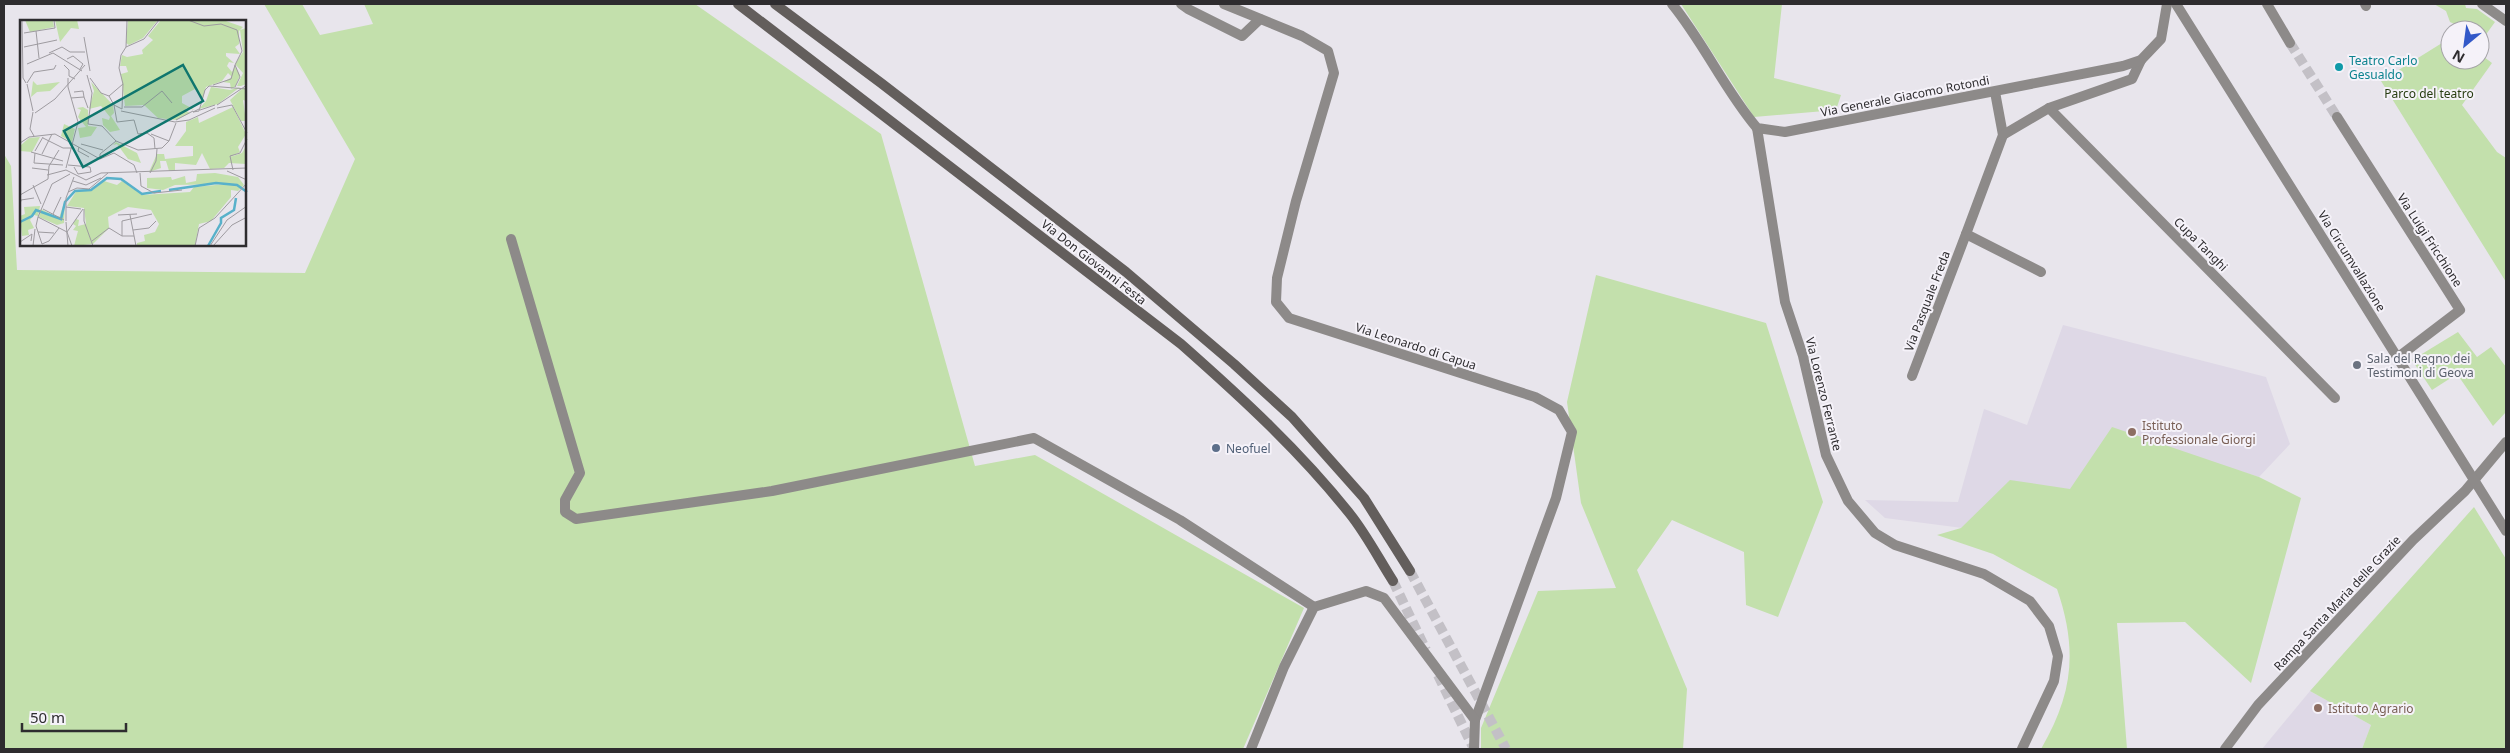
<svg xmlns="http://www.w3.org/2000/svg" width="2510" height="753" font-family="'Noto Sans',sans-serif">
<style>
.built{fill:#ded8e6}
.green{fill:#c3e0ac}
.lines{fill:none;stroke-linecap:round;stroke-linejoin:round}
.minor-tunnel{stroke:#c3c0c6;stroke-width:10;stroke-dasharray:10 5;stroke-linecap:butt}
.secondary-tunnel{stroke:#c3c0c6;stroke-width:10;stroke-dasharray:10 5;stroke-linecap:butt}
.minor{stroke:#8d8a89;stroke-width:10}
.tertiary{stroke:#8d8a89;stroke-width:10}
.secondary{stroke:#635e5c;stroke-width:10}
.culture-dot{fill:#0f9aa8;stroke:#f5f2f9;stroke-width:2}
.worship-dot{fill:#6b7280;stroke:#f5f2f9;stroke-width:2}
.education-dot{fill:#8d6e63;stroke:#f5f2f9;stroke-width:2}
.service-dot{fill:#5c6f8a;stroke:#f5f2f9;stroke-width:2}
.labels{text-anchor:middle;dominant-baseline:central;stroke-width:4;stroke-linejoin:round;paint-order:stroke}
.culture-label{font-size:12px;fill:#0d838f;stroke:#f5f2f9;text-anchor:start}
.park-label{font-size:12px;fill:#283d11;stroke:#f5f2f9}
.street-label{font-size:12px;fill:#2e2c2f;stroke:#f5f2f9}
.worship-label{font-size:12px;fill:#5b616d;stroke:#f5f2f9;text-anchor:start}
.education-label{font-size:12px;fill:#785e54;stroke:#f5f2f9;text-anchor:start}
.service-label{font-size:12px;fill:#4e5e75;stroke:#f5f2f9;text-anchor:start}
.inset-river{fill:none;stroke:#58b1ca;stroke-width:2.5}
.inset-road{fill:none;stroke:#9e9ba0;stroke-width:1}
.view{fill:#0f766e;fill-opacity:0.15;stroke:#0f766e;stroke-width:2.5}
.inset-edge{fill:none;stroke:#2e2c2f;stroke-width:2.5}
</style>
<rect width="100%" height="100%" fill="#e8e5ec"/>
<g class="built">
<polygon points="2063,325 2266,377 2290,444 2259,477 2137,439 2058,533 1978,530 1885,518 1865,500 1958,502 1984,409 2027,425"/>
<polygon points="2310,691 2371,725 2362,749 2262,749"/>
</g>
<g class="green">
<polygon points="264,4 302,4 320,35 373,24 364,4 695,4 881,134 975,466 1035,455 1304,608 1243,749 4,749 4,154 11,166 17,270 305,273 355,159"/>
<polygon points="1681,4 1782,4 1774,78 1841,95 1836,110 1754,117"/>
<polygon points="2434,4 2465,4 2466,8 2477,9 2495,22 2482,40 2480,30 2467,30 2450,22 2446,11"/>
<polygon points="2450,38 2450,60 2480,60 2480,54 2492,63 2462,105 2497,152 2506,158 2506,282 2381,81"/>
<polygon points="1596,275 1766,323 1823,502 1778,617 1746,605 1744,552 1672,520 1637,570 1687,689 1683,749 1481,749 1481,728 1538,591 1616,588 1581,503 1567,402"/>
<polygon points="2458,332 2477,357 2491,347 2506,367 2506,412 2493,426 2457,374 2432,390 2412,360"/>
<path d="M2112 427 2259 477 2301 498 2251 683 2185 622 2117 623 2127 749H2041C2073 694 2078 650 2057 589L1993 554 1937 535 1961 528 2010 480 2070 489Z"/>
<polygon points="2474,507 2506,559 2506,749 2362,749 2371,725 2310,691"/>
</g>
<g class="lines">
<polyline class="minor-tunnel" points="2290,43 2337,117"/>
<g class="secondary-tunnel">
<polyline points="1410,571 1506,749"/>
<polyline points="1393,581 1426,650"/>
<polyline points="1438,675 1474,749"/>
</g>
<g class="minor">
<polyline points="1181,4 1188,9 1242,36 1260,19"/>
<polyline points="1224,4 1302,36 1328,51 1334,73 1296,201 1277,278 1276,302 1289,318 1535,397 1559,410 1572,432 1556,498 1475,720"/>
<polyline points="2267,4 2290,43"/>
<polyline points="2365,4 2366,6"/>
<polyline points="2482,4 2506,21"/>
<polyline points="1995,92 2003,135 1966,234 2041,272"/>
<polyline points="2049,108 2335,398"/>
<polyline points="2337,117 2460,310 2397,358"/>
<polyline points="1757,128 1785,302 1803,356 1826,455 1848,501 1875,533 1895,545 1984,574 2030,601 2049,626 2058,656 2054,681 2022,749"/>
<polyline points="2003,135 2049,108 2132,79 2141,60"/>
<polyline points="511,239 580,473 565,500 565,512 576,519 772,491 1034,438 1180,520 1314,607"/>
<polyline points="1912,376 1966,234"/>
<polyline points="1251,749 1284,667 1314,607 1366,591 1384,598 1475,720 1474,749"/>
<polyline points="2225,749 2258,705 2413,540 2465,491 2506,442"/>
</g>
<g class="tertiary">
<path d="M1672 4C1704 43 1724 89 1757 128L1785 132 2123 66 2141 60 2161 39 2167 4"/>
<polyline points="2176,4 2506,531"/>
</g>
<g class="secondary">
<path d="M738 4 1181 344C1241 397 1300 451 1350 514 1366 534 1379 559 1393 581"/>
<polyline points="775,4 881,83 1126,272 1234,364 1292,417 1364,498 1410,571"/>
</g>
</g>
<circle class="culture-dot" cx="2339" cy="67" r="5"/>
<circle class="worship-dot" cx="2357" cy="365" r="5"/>
<g class="education-dot">
<circle cx="2132" cy="432" r="5"/>
<circle cx="2318" cy="708" r="5"/>
</g>
<circle class="service-dot" cx="1216" cy="448" r="5"/>
<g class="labels">
<g class="culture-label">
<text x="2349" y="60">Teatro Carlo<tspan x="2349" dy="14">Gesualdo</tspan></text>
</g>
<g class="park-label">
<text x="2429" y="93">Parco del teatro</text>
</g>
<g class="street-label">
<text transform="translate(1905 96) rotate(-11)">Via Generale Giacomo Rotondi</text>
<text transform="translate(2430 240) rotate(57)">Via Luigi Fricchione</text>
<text transform="translate(2201 244) rotate(45)">Cupa Tanghi</text>
<text transform="translate(2352 261) rotate(58)">Via Circumvallazione</text>
<text transform="translate(1094 262) rotate(38)">Via Don Giovanni Festa</text>
<text transform="translate(1927 301) rotate(-69)">Via Pasquale Freda</text>
<text transform="translate(1416 346) rotate(18)">Via Leonardo di Capua</text>
<text transform="translate(1824 394) rotate(76)">Via Lorenzo Ferrante</text>
<text transform="translate(2337 603) rotate(-47)">Rampa Santa Maria delle Grazie</text>
</g>
<g class="worship-label">
<text x="2367" y="358">Sala del Regno dei<tspan x="2367" dy="14">Testimoni di Geova</tspan></text>
</g>
<g class="education-label">
<text x="2142" y="425">Istituto<tspan x="2142" dy="14">Professionale Giorgi</tspan></text>
<text x="2328" y="708">Istituto Agrario</text>
</g>
<g class="service-label">
<text x="1226" y="448">Neofuel</text>
</g>
</g>
<g transform="translate(20 20)">
<rect width="226" height="226" fill="#e8e5ec"/>
<path d="M5 0H33L34 7 10 12ZM35 0H57L59 9 51 8 40 22ZM108 0H138L123 18 109 25 106 23ZM141 0H203L223 7 219 11V24L215 27 220 34 206 33V36L214 43 209 42 207 46 212 52 215 46 220 55 215 67 211 69 210 63 203 62 212 57 208 53 202 61 186 67 183 78 175 69 162 76V83L175 90 167 88 165 90 170 93 156 100 138 98 124 85 105 86 101 54 108 52 106 46H100L102 35 107 37 123 34 122 30 133 20 128 16ZM226 8V64L221 66H217L223 53 215 44 223 32 220 10ZM13 61 17 65 40 62 30 71 17 72 11 77ZM71 62 93 85 94 93 91 96 100 110 90 112 83 105 82 98 89 100 90 97 81 86 69 89 74 71ZM191 67 210 70 220 67 198 84 179 89 186 81ZM223 68 226 69V81L223 80 226 101H221L210 80ZM63 87 68 90V106L77 107 71 116 60 118 58 108 66 107 58 97 61 90 57 88ZM213 87 226 114 218 127 220 132 210 137 222 133 226 126V144L209 143 204 148 190 149 182 133 176 145 155 143V151H149L146 141H140L141 148 129 152 137 134H144L145 139 173 136V126H155L166 111V102L178 97 179 103ZM44 104 55 109 52 122 41 116ZM20 117 12 132 0 131V126L9 118ZM96 122 117 133 121 143 108 139 97 124 93 125ZM195 153 218 157 224 165 218 171 211 170V177L191 201 179 204 175 226H117V223L125 221 124 215 135 212 139 204 131 190 108 187 88 197 89 208 73 224 54 226 58 211 53 210 56 206 53 204 56 199 59 200 58 206 66 204 64 188 47 186 57 170H73L84 161 97 165 102 161 122 175 170 172 174 167 207 164 155 165 143 170 127 168V158L151 157 152 160 165 156 166 163 176 161 177 154ZM45 180 44 203 37 205 19 197 21 189 39 198ZM20 186 18 196 14 195 10 200 14 208 8 210 9 215 2 216 0 196 5 194 4 187Z" fill="#c3e0ac"/>
<path class="inset-river" d="M149 170 196 163 217 165 227 172M0 202 12 196 16 190 41 199 45 182 55 171 71 170 87 158 101 159 122 174 141 171M188 226 201 203V198L214 190 216 178"/>
<path class="inset-road" d="M2 0 3 58 6 63M168 0 184 6 201 4 217 10 222 31 215 45 220 57 215 67M16 11 19 38M4 13 35 8 34 0M64 17 70 51M4 27 37 20M106 27 107 0M29 33 42 27 50 32H65M47 39 53 36 63 44 60 49M7 44 33 33 62 51M44 45 49 50V56L55 59M67 55 72 73 68 104 82 106 96 121 118 130 142 128 149 121 156 103M70 58 81 73 89 76M7 63 14 52 34 49 36 45M7 64 13 91M193 65 211 59 215 45M54 72 63 71 64 77M89 76 103 64 99 48 101 35 106 27 124 19 139 0M89 76 94 85 102 89 103 64M51 78 64 77 68 88M94 85 97 102 114 100 118 114 127 113 134 118 135 129M197 85 227 65M104 87H122L142 71 152 83M197 88 212 85 227 113M179 89 173 92 179 91 185 70 189 66 227 69M180 90 195 85M101 91 155 102 169 100 195 88M13 92 10 109 14 116M15 93 35 79 65 45M156 100 173 91M131 114 149 121M23 118 43 128H52M0 123 9 117 35 114 80 139M61 124 83 130M59 127 58 131 69 137M15 131 23 117M11 132 43 141M15 133 14 143 43 145M220 133 227 119M22 134 32 114M80 139 94 133 114 145 117 153M80 139V134L96 121M48 145 70 147 71 152 58 154 54 147M12 148 28 150M46 148 58 102 48 67V58M46 150 66 160 81 153 227 148M213 150 210 136 220 133M207 151 227 160M120 153 121 166 134 173 162 170M130 153 136 141 137 129M50 154 32 164 18 197 47 212 52 226M27 155 46 150M53 161 66 165 81 158M13 165 21 184M48 172 57 168 69 169 88 153M0 175 28 159 29 146 39 130M0 185 1 180 14 178M46 187 61 189M23 189 44 200M64 189V201L73 226M33 194 41 177M98 195 117 194M110 195 116 226M18 197 16 206 22 224M46 201V178L54 157M46 202 48 226M113 210 129 208 136 201M18 212 34 213M47 212 63 189M102 216V201L132 194M72 221 89 208 102 216H114M0 222 12 214 11 221M22 224 29 221 39 208M13 226 15 209M175 226 179 208 195 198 227 163M190 226 207 200 227 186M193 226 212 205 227 197"/>
<path class="view" d="M163 45 183 81 63 147 44 111Z"/>
<rect width="226" height="226" class="inset-edge"/>
</g>
<rect width="2510" height="753" fill="none" stroke="#2e2c2f" stroke-width="10"/>
<g transform="translate(2465 45) rotate(209)"><circle r="24" fill="#f5f2f9" stroke="#a5a3a8"/>
<path d="M0-4L9 19L0 12L-9 19Z" fill="#3258c8"/>
<text y="-8" font-size="14" font-weight="bold" text-anchor="middle" fill="#2e2c2f">N</text>
</g>
<path d="M22 723v8h104v-8" fill="none" stroke="#2e2c2f" stroke-width="2.5"/>
<text x="30" y="723" font-size="15" fill="#2e2c2f" stroke="#f5f2f9" stroke-width="4" paint-order="stroke">50 m</text>
</svg>
